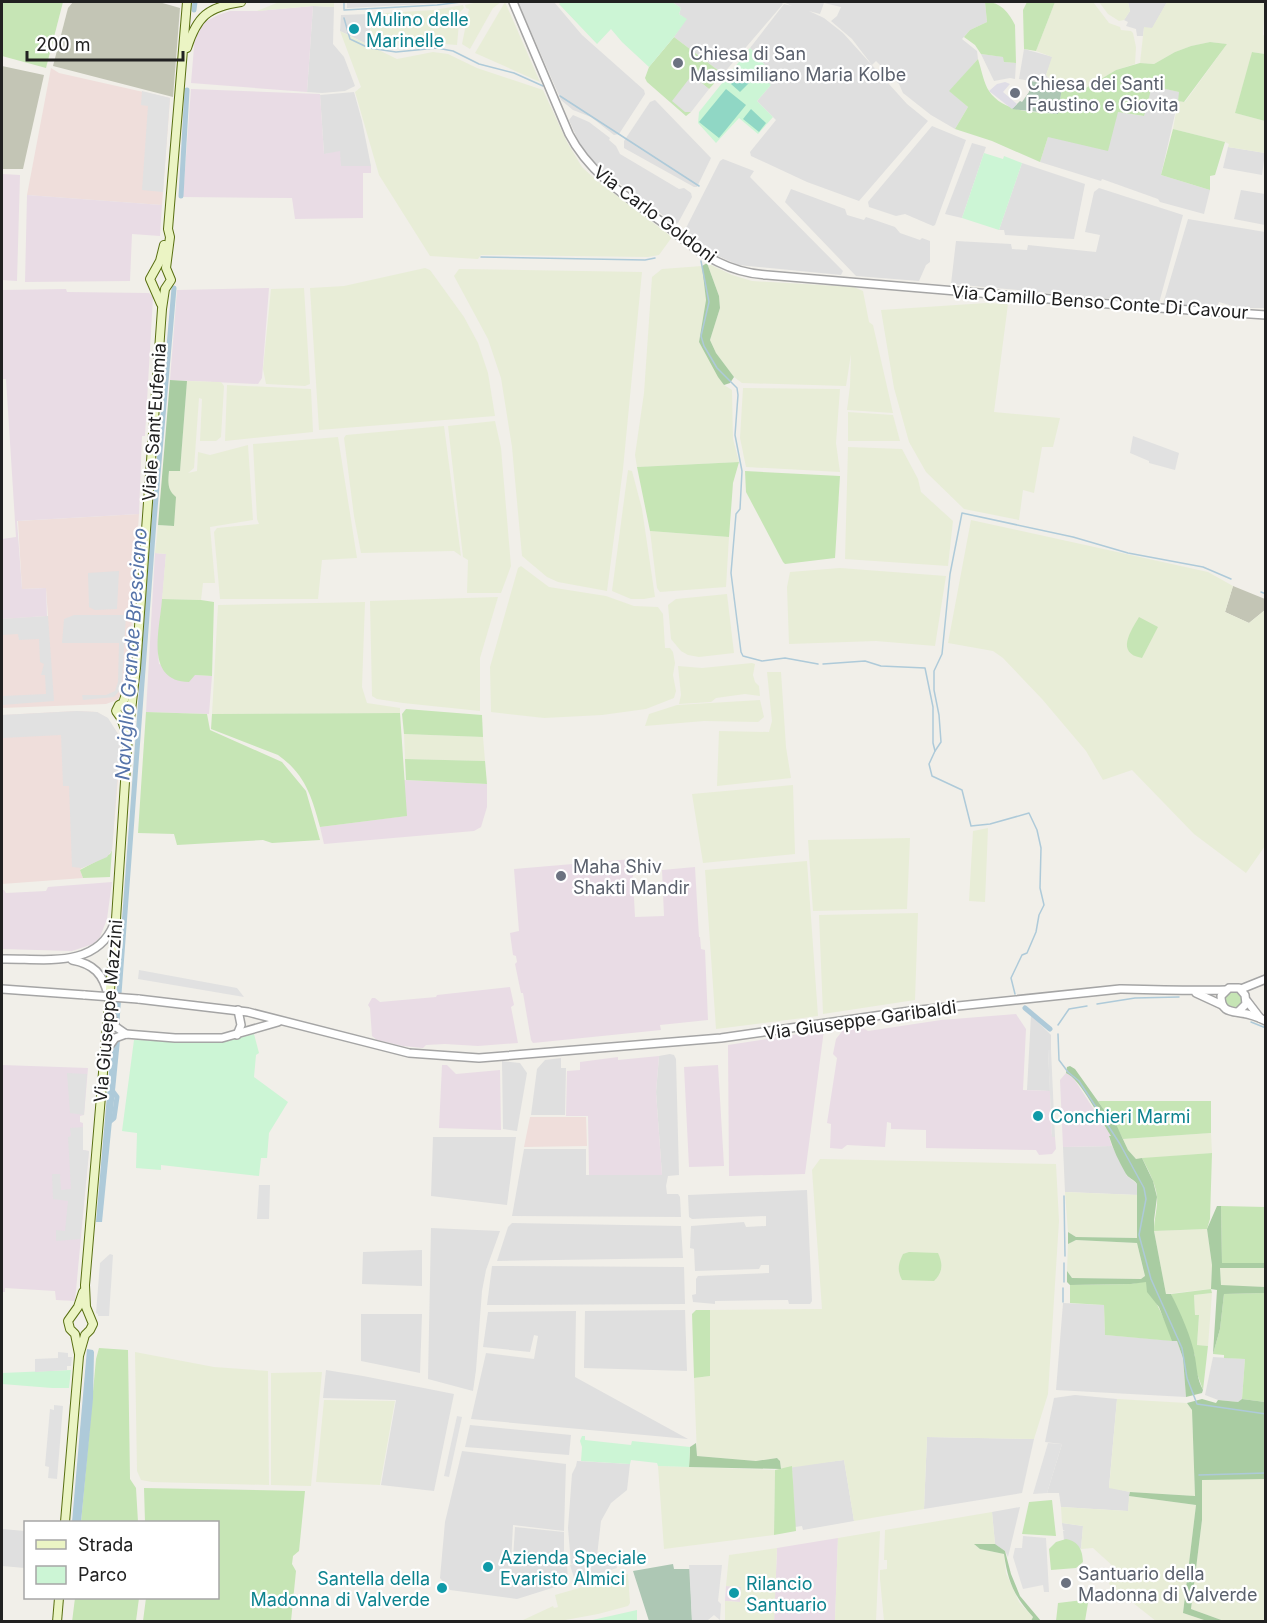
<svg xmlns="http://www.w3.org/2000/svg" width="1267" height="1623" font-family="Inter,sans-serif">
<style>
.residential{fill:#dfdfdf}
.commercial{fill:#efdedb}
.industrial{fill:#e9dce5}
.construction{fill:#c3c5b5}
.farmland{fill:#e8edd7}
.grass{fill:#c6e5b5}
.forest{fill:#a9cca2}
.cemetery{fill:#adc7b4}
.park{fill:#ccf5d5}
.pitch{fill:#90d7c5}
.parking{fill:#e1e1e1}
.plaza{fill:#dfdde6}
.water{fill:#aecad9}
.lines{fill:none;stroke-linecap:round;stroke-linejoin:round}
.stream{stroke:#aecad9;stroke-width:1.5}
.canal{stroke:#aecad9;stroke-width:5}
.tertiary-casing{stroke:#a5a5a5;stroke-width:10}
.secondary-casing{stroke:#597011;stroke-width:10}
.tertiary{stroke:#fff;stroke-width:7}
.secondary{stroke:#ebf4c4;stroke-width:8}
.tertiary-bridge-casing{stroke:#a5a5a5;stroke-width:10;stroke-linecap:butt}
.tertiary-bridge{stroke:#fff;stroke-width:7}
.culture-dot{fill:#0f9aa8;stroke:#fff;stroke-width:2}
.worship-dot{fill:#6b7280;stroke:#fff;stroke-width:2}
.labels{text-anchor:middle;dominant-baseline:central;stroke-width:4.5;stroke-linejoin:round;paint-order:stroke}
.culture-label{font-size:18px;fill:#0d838f;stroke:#fff;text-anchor:start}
.worship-label{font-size:18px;fill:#5b616d;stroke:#fff;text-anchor:start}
.street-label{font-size:18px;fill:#212121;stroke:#fff}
.water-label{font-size:20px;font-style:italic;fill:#5674a9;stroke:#fff}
</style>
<rect width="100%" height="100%" fill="#f1efe9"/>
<g class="residential">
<polygon points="347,2 443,2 444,3 347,8"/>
<polygon points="518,2 554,2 582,35 644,90 645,94 619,134 614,135 591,117 573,110 561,100"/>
<polygon points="672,2 781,2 783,4 723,74 674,37 686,19 679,14 681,8"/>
<polygon points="783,2 985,2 987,22 970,30 962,39 977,51 978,59 950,91 968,107 955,129 931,115 903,93 899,84 876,61 872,65 852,39 831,21 837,16 841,7 824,3 820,14 809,11 824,18 843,33 907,104 928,121 859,201 807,182 751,156 750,152 776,120 757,101 770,86 763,78 770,71 750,48 784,4 792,6"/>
<polygon points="1128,2 1167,2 1152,29 1144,28 1143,36 1137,36 1136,29 1126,26 1128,22 1124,20 1130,11"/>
<polygon points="313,6 334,7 333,44 344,57 355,86 345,91 322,93 307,92"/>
<polygon points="369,14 371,46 340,31 341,15"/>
<polygon points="1024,49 1053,57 1046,75 1050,79 1048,84 1019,79"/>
<polygon points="981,54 1004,57 1004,62 1016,63 1015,79 1010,78 994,81"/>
<polygon points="1151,86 1180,92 1161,175 1210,190 1204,214 1160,202 1158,199 1102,179 1101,181 1040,162 1048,137 1118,112 1143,116"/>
<polygon points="354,92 362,121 371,166 341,166 337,153 324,154 320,95"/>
<polygon points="655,100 711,158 697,187 694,187 624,148 624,141 650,102"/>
<polygon points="573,115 589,122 610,138 609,140 616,146 620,154 679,189 684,188 691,193 692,197 678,223 675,224 600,169 581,147 569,120"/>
<polygon points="932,126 966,140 935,225 933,226 905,214 896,216 869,207 868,202"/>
<polygon points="972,143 986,147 962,218 945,214"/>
<polygon points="1228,147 1265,153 1262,175 1223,168"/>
<polygon points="723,159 754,171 750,177 843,271 841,275 738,265 716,255 686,234 685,230 720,161"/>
<polygon points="1022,163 1085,184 1074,239 1005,235 1004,230 999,230"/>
<polygon points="1099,188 1183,215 1159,303 951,284 956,241 1011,244 1012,249 1027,250 1028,245 1096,252 1100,235 1085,232 1094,192"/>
<polygon points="791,189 845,209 847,215 864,220 866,217 895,227 900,233 920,240 922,238 930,241 930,262 926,265 919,281 856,276 785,202"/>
<polygon points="1241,190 1265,194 1265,225 1234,219"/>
<polygon points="1188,219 1265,232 1265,308 1239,308 1219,302 1217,307 1163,304"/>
<polygon points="1031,1015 1051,1035 1051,1050 1048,1050 1050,1091 1027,1090"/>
<polygon points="670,1054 674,1055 676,1059 679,1175 668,1176 666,1186 667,1194 678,1194 680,1197 681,1217 512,1216 524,1149 586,1149 586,1175 662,1175 656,1092 659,1056"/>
<polygon points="561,1058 561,1068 566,1068 565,1115 531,1115 537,1069 545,1060"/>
<polygon points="502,1061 520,1063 527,1073 517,1131 503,1129"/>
<polygon points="433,1137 516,1137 507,1205 431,1196"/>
<polygon points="1112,1146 1125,1168 1126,1175 1137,1184 1138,1195 1065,1192 1063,1147"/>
<polygon points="807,1190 812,1301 810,1304 789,1304 788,1300 715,1301 715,1304 693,1302 692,1295 696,1294 696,1279 698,1276 769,1273 769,1265 761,1265 759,1269 695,1271 694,1249 690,1248 691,1226 744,1222 746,1227 766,1226 766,1216 692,1219 689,1217 688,1195"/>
<polygon points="512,1223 681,1226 683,1258 497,1261 508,1227"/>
<polygon points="431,1228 500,1231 486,1270 482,1291 476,1370 473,1391 428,1379"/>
<polygon points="422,1250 422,1286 362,1284 363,1252"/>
<polygon points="492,1266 684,1267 685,1304 487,1305"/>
<polygon points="1063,1303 1104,1305 1105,1335 1177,1341 1183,1358 1186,1397 1056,1390"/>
<polygon points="685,1310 687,1371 584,1368 585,1311"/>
<polygon points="576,1311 575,1377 688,1439 471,1419 486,1353 534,1359 538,1336 534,1335 530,1352 483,1347 488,1312"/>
<polygon points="361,1314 422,1314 420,1373 361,1361"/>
<polygon points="1213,1357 1245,1359 1242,1399 1238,1402 1218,1400 1205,1395"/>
<polygon points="326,1370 363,1376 454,1394 434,1491 381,1485 396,1400 323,1398"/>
<polygon points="1075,1395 1117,1399 1109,1487 1130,1492 1128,1511 1061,1507 1059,1493 1047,1493 1062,1444 1045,1442 1054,1398"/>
<polygon points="470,1425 571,1435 569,1455 465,1447"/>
<polygon points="927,1437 1034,1439 1022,1493 924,1509"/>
<polygon points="462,1451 566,1464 564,1531 513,1525 511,1564 567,1564 568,1583 517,1599 450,1590 440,1578 445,1522"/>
<polygon points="844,1460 854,1521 803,1530 802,1526 795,1527 792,1466"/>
<polygon points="577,1461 630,1464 627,1490 611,1503 601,1521 597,1556 571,1564 568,1528 572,1474 576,1466"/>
<polygon points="1020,1507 1008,1557 1005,1551 995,1544 992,1512"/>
<polygon points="1062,1523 1083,1526 1081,1549 1068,1540 1064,1540 1063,1531 1065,1530 1063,1530"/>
<polygon points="515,1527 564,1532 564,1560 513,1559"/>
<polygon points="2,1529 25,1531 25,1568 2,1566"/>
</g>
<g class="commercial">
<polygon points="51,68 59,73 170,98 162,205 27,195"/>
<polygon points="139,514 129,664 125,691 117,700 106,704 2,708 2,619 48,616 46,588 22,589 18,521"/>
<polygon points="77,711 97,712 107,718 118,734 120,744 119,766 112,850 107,857 82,868 80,870 83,878 2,884 2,715"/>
<polygon points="530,1117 586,1117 587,1146 524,1147"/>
</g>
<g class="industrial">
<polygon points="313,6 307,92 191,83 195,35 205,22 218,15 230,11 257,11"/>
<polygon points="191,89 320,94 324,154 340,151 341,166 371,166 371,173 363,173 363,218 295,219 292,198 183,197"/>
<polygon points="2,174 20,175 17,281 2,280"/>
<polygon points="27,195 162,205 160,236 132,234 130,281 25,282"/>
<polygon points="269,288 262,378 258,384 170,380 177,290"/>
<polygon points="66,289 67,292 149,293 153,297 145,436 142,436 139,514 17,521 22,589 46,588 47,616 2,619 2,539 16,537 6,379 2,379 2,290"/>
<polygon points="155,553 166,554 158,654 159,664 195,675 212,676 209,714 146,712"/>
<polygon points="404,780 487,784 487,807 481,827 474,831 324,844 320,827 406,816"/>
<polygon points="632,859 635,917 664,916 662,870 695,867 699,937 700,937 701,949 705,950 708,1020 660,1025 661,1030 533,1043 531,1040 523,993 521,993 515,964 517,962 516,956 513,955 510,933 519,931 514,869"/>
<polygon points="112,882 107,919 100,937 93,944 72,951 2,949 2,890 4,890 6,893 46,891 48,887"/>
<polygon points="510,987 514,1005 511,1007 518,1043 478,1046 445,1044 426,1045 423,1048 403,1046 377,1040 372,1036 370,1008 368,1005 372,998 375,998 380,1002 436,997 437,995"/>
<polygon points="1016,1014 1026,1029 1023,1090 1050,1091 1052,1137 1055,1137 1056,1149 1052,1154 1039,1155 1036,1150 926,1148 926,1130 891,1129 891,1123 887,1122 885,1147 847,1145 842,1149 830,1148 831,1124 827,1123 837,1058 833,1054 836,1039 843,1030 860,1026 868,1031 941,1020"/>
<polygon points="824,1030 805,1174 729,1176 728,1045"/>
<polygon points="659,1056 656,1092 662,1175 589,1175 588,1116 566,1116 567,1071 580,1070 580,1062 618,1057 618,1060"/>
<polygon points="2,1065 88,1068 84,1115 80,1116 80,1122 83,1123 83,1150 89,1151 75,1301 56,1300 55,1291 5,1288 5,1292 2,1292"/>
<polygon points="442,1065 447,1065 456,1074 500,1070 501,1130 439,1128"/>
<polygon points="718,1065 724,1166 689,1167 684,1067"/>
<polygon points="1066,1073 1072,1076 1078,1085 1111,1136 1109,1137 1112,1146 1063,1147 1060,1080"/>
<polygon points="838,1538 835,1621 774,1622 777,1548"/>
<polygon points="726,1586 741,1587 740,1602 725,1601"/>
</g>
<g class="construction">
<polygon points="73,2 159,2 180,8 173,97 53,66 68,8"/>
<polygon points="2,66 44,75 23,169 2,169"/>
<polygon points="1233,586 1265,599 1265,610 1249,623 1225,612"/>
</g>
<g class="farmland">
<polygon points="279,2 334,2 334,7 313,6 257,11"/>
<polygon points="478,2 501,2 493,8 470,49 462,44 469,9 466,8 465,5"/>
<polygon points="505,2 540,82 475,53"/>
<polygon points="1055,2 1093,2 1109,23 1120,27 1121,30 1131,31 1133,33 1136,47 1135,64 1116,70 1081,91 1048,84 1050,79 1046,75 1052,57 1036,51"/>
<polygon points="1099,2 1128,2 1130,11 1124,20 1119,21 1108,14"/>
<polygon points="1167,2 1265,2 1263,35 1265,36 1265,54 1253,52 1235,113 1265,121 1265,153 1228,147 1229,144 1225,142 1173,129 1178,101 1185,102 1227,44 1210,42 1191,46 1175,52 1154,64 1140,63 1144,27 1152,28"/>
<polygon points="463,5 464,8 460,12 457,45 431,43 395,46 378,43 371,37 369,14 434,10"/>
<polygon points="340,31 397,59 433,52 448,54 477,68 543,90 567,142 582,167 596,180 672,237 659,255 648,257 481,255 478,259 430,256 379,175 355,92 361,87"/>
<polygon points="707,263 732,275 752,281 854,287 863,291 869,322 873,325 893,413 847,410 850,386 851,354 846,386 742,383 734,377 716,353 710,340 720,308 719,296"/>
<polygon points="702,266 706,300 699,342 724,385 732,390 733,439 739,462 637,467 635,455 644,393 652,277 662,269"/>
<polygon points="425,268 430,270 464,317 478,343 488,373 495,416 319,430 310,288 344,286"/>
<polygon points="459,269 642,272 623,469 607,591 558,582 547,577 522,556 512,447 501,378 488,339 454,276"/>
<polygon points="304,288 310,384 305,386 266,384 263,369 271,289"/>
<polygon points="986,303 1008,304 994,412 1060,418 1053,447 1042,447 1034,493 1023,490 1019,520 964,509 926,472 909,442 894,388 881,310"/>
<polygon points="187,381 221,382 224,386 221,437 216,441 200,441 202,399 199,398 194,468 188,473 197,471 198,452 210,455 248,445 253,520 210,527 215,583 203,583 201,600 162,599 166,554 155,553 158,525 174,526 171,493 168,484 169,470 180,470"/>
<polygon points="227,385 311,389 313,432 225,441"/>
<polygon points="743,388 840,389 836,443 840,472 746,467 740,438"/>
<polygon points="848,412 893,415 900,441 848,441"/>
<polygon points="495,421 501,448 511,566 501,593 467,593 468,560 463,557 448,426"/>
<polygon points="444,426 461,556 454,551 361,553 354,516 344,438 346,435"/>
<polygon points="338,437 357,558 322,560 318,599 220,599 214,532 217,528 259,524 257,519 253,444"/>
<polygon points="848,447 902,449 918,479 921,492 953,521 948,566 845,559"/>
<polygon points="628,470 632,471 642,509 655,597 644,599 631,599 612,591"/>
<polygon points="971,520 1208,572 1233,586 1225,612 1249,623 1265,610 1265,846 1246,873 1194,834 1132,770 1103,780 1086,751 1042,699 1003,658 993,651 948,643"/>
<polygon points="650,531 729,537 726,587 660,592 657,588"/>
<polygon points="521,566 549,587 606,596 634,606 658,607 663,614 665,648 670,648 673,652 675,663 673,675 676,691 674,698 646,709 602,715 544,718 491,712 490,667 518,568"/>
<polygon points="840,568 946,576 935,646 876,641 789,644 787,587 790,572"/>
<polygon points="727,594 734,653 699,657 688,655 681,651 671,639 668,605 676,599"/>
<polygon points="498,597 480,658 480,711 403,703 377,699 372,696 370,601"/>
<polygon points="365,602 362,687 367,703 400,708 400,713 212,714 218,605"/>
<polygon points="752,663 755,664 753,675 755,682 759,686 760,696 745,694 716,698 711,702 679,704 681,695 678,666 702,668"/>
<polygon points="767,672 781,672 786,747 791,778 717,786 719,731 769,732 772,721"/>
<polygon points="760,700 764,717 758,722 704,721 645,726 649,714 677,705"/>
<polygon points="404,734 483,737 485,761 405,759"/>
<polygon points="793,785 795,854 703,863 692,794"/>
<polygon points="988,828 985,902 969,901 973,831"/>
<polygon points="910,838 907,909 813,911 808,840"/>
<polygon points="807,861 818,1016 716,1029 705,870"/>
<polygon points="918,913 915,1000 823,1014 819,915"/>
<polygon points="1211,1133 1212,1153 1136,1159 1128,1150 1123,1139"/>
<polygon points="820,1159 1056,1164 1059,1221 1048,1394 1034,1439 927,1437 924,1509 854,1521 844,1460 781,1469 780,1461 777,1458 756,1461 697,1456 694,1378 710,1376 710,1310 822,1309 812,1170"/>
<polygon points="1065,1192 1138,1195 1137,1238 1076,1237 1068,1232"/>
<polygon points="1207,1229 1212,1265 1211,1289 1166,1294 1154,1231"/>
<polygon points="1076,1240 1137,1243 1145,1277 1141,1279 1072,1278 1067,1271 1068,1244"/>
<polygon points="1220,1268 1265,1268 1265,1287 1221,1286"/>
<polygon points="1212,1293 1208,1346 1197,1345 1199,1315 1195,1315 1194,1295"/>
<polygon points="135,1352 214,1367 268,1371 269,1485 152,1482 141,1480 137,1471"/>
<polygon points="322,1372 311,1486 271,1485 271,1373"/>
<polygon points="1117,1399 1187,1403 1192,1410 1195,1496 1130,1492 1109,1488"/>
<polygon points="324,1400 395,1401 380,1485 316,1482"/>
<polygon points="658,1466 775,1470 774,1535 664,1549"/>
<polygon points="1202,1479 1265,1479 1265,1621 1224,1621 1191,1609 1202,1520"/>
<polygon points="1129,1496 1196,1505 1183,1613 1207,1621 1156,1621 1109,1584 1114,1567 1093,1548 1081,1549 1083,1526 1062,1523 1061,1507 1128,1511"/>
<polygon points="992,1512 995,1544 975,1545 981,1549 1004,1554 1006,1573 1019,1602 1033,1617 1031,1622 884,1621 880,1579 880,1570 887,1569 887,1560 884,1560 885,1530"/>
<polygon points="880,1531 876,1621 835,1621 838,1538"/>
<polygon points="777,1548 774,1621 725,1621 725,1601 740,1602 741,1587 726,1586 729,1555"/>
<polygon points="628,1574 630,1603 628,1606 598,1614 560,1621 521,1621 553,1606 554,1608 558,1607 555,1595"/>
</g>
<g class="grass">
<polygon points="2,2 63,2 46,68 2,56"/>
<path d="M985 2C999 1 1009 12 1015 25L1016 63 1004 62 1003 57 981 54 975 45 964 37 970 30 987 22Z"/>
<polygon points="1027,2 1055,2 1036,51 1024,49 1023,10"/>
<polygon points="674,37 723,74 709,89 692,76 687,112 691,112 686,116 647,82 645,78 649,67"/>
<path d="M1210 42 1227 44 1184 102 1178 101 1179 92 1152 86 1144 116 1118 112 1108 151 1048 137 1040 162 992 141 955 129 968 107 949 91 978 59C981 68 984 84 989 91 1004 113 1034 112 1058 114L1062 87 1081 91 1116 70 1140 63 1154 64 1175 52 1191 46Z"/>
<polygon points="1252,52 1265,54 1265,121 1235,113"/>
<polygon points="1173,129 1225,142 1215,175 1210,176 1210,190 1161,175"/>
<polygon points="739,462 733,483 729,537 650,531 637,467"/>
<polygon points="745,471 840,476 835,558 785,564 783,562 746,492"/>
<path d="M162 599 201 600 214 602 212 676 195 675 189 682C144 681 160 629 162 599Z"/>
<path d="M1139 617 1158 627 1142 658C1115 653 1131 631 1139 617Z"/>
<polygon points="406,709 482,715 483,737 404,734 402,714"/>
<polygon points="146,712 207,714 210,730 282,762 306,791 320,840 272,843 263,840 177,845 174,834 138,833"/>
<path d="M400 713 407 816 320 827C312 797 305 774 278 755L211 729 212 714Z"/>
<polygon points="405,759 485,761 487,784 406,780"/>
<polygon points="112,850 110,877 83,878 80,870 110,854"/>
<circle cx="1234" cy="1000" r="10"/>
<path d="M1098 1101H1211V1133L1123 1139C1116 1124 1106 1114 1098 1101Z"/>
<path d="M1212 1153 1210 1219 1207 1229 1154 1231C1154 1219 1158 1207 1157 1196 1155 1182 1148 1170 1142 1158Z"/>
<polygon points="1221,1206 1265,1207 1265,1263 1222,1263"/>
<path d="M909 1252 938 1253C943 1264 943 1272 934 1281L902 1280C897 1270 898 1264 903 1254Z"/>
<polygon points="1146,1281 1172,1336 1172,1341 1105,1335 1104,1305 1070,1303 1070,1285 1131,1284"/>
<polygon points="1211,1289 1212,1293 1194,1295 1195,1315 1199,1315 1197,1345 1208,1346 1203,1390 1195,1368 1195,1356 1171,1294"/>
<polygon points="1265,1293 1265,1402 1242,1399 1245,1359 1224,1358 1224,1355 1213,1354 1220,1329 1224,1294"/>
<polygon points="696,1310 710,1310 710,1376 694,1378 692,1314"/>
<polygon points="99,1348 128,1350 130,1479 136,1488 138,1522 81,1522 96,1359"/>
<polygon points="792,1466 796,1531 774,1535 775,1470"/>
<polygon points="144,1488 305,1491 299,1551 293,1556 292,1564 296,1571 291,1621 143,1621 146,1598 218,1598 218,1522 145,1522"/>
<polygon points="1052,1500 1056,1536 1022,1534 1029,1502"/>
<path d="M1066 1539C1079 1542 1082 1549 1083 1562L1076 1568 1051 1570 1049 1549 1056 1542Z"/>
<polygon points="1084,1597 1089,1597 1085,1621 1056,1621 1058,1603 1083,1600"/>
<polygon points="75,1598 139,1598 136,1621 72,1622"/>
</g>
<g class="forest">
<polygon points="707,263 719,296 720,308 710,340 716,353 734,377 730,383 724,385 718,377 699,342 706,300 702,266"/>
<path d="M170 380 187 381 180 471H169C168 482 167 490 176 497L174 526 158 525Z"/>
<path d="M1070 1066 1075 1069 1107 1114 1115 1122 1128 1150 1136 1159 1142 1158 1153 1181 1157 1197 1154 1220V1231L1166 1294H1171C1180 1312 1192 1338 1195 1357 1197 1369 1197 1379 1203 1390L1202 1393 1186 1397 1183 1358 1177 1341H1172L1159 1307 1147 1292 1146 1282 1131 1284 1070 1285 1067 1282V1271L1072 1278 1141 1279 1145 1276 1137 1243 1076 1240 1068 1244V1232L1076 1237 1137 1238V1184C1134 1179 1128 1178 1126 1174 1119 1162 1113 1149 1109 1136H1111C1102 1122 1080 1078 1066 1073L1067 1067Z"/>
<polygon points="1217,1206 1221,1206 1222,1263 1265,1263 1265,1268 1220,1268 1221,1285 1265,1287 1266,1293 1224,1294 1220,1329 1213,1354 1217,1290 1211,1289 1212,1265 1207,1229"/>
<polygon points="1202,1399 1216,1403 1218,1400 1238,1402 1242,1399 1265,1402 1265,1479 1202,1480 1202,1520 1191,1609 1224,1621 1207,1621 1183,1613 1196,1505 1129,1496 1130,1492 1195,1496 1192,1410 1187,1403"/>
<polygon points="696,1443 697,1456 756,1461 777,1458 780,1461 781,1469 689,1467 690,1447"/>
<path d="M974 1544H995L1005 1551 1011 1574 1020 1596 1041 1621H1031L1033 1617C1014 1596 1008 1582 1004 1554L980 1549Z"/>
</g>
<g class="cemetery">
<polygon points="1031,81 1062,87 1058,114 1012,109 1020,101 1022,102 1029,92"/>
<polygon points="673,1564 674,1569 690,1569 692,1621 649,1621 633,1571"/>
</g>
<g class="park">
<polygon points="562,2 672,2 681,8 679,14 687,19 674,37 649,67 622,42 611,29 597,44 559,4"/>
<polygon points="750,48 770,71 763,78 771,85 757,101 773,117 758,134 739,118 716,143 698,123 699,112"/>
<polygon points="984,153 1003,159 1004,156 1022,163 999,230 962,218"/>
<polygon points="254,1034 259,1053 256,1055 254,1077 288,1102 269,1133 267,1158 261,1158 259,1176 161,1165 161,1170 136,1168 137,1133 122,1131 134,1040 224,1042"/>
<polygon points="71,1370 69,1388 52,1388 2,1384 2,1373"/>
<polygon points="582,1436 585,1436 585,1440 631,1445 632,1441 690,1447 689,1467 658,1466 657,1463 631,1460 630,1464 581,1461 582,1447 580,1441"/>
<polygon points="637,1610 637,1621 588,1621"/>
</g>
<g class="pitch">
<polygon points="746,69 754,78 740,92 731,84"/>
<polygon points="726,89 746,105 719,138 699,122"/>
<polygon points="751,109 766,123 759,132 743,119"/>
</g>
<g class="parking">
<polygon points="692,75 709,89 691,112 685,112 672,101"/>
<polygon points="142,91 170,98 163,192 142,190 148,106 141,105"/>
<polygon points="1133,436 1179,453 1175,470 1149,463 1149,461 1130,453"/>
<polygon points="119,571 117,609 95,610 89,607 88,573"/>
<polygon points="74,615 126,615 122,684 120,690 114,697 83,700 82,695 106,695 115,691 118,682 119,643 62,643 64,619"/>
<polygon points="48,616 54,701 2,705 2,686 2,696 46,694 45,675 41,675 44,664 40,662 39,639 19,640 18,634 2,635 2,619"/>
<polygon points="77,711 97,712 108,718 118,734 120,744 112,850 107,857 82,868 72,867 69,786 63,786 61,735 2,738 2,715"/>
<polygon points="139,970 237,988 244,997 138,979"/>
<polygon points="1048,1050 1051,1050 1055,1137 1052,1137"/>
<polygon points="67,1073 87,1074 84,1115 70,1113"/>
<polygon points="83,1127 83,1150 89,1151 80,1239 56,1241 56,1230 65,1231 68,1201 53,1199 52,1174 60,1174 61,1190 71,1189 68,1137 71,1136 70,1128"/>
<polygon points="259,1185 270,1185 269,1219 257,1219"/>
<polygon points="110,1254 113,1255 109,1316 98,1316 98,1314 96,1313 100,1263"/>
<polygon points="58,1352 68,1353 68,1357 72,1357 71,1366 67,1366 67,1370 35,1372 35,1359 58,1358"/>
<polygon points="54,1405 63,1406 57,1479 48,1478 49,1467 45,1466 50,1409 54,1410"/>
<polygon points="457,1416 462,1417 449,1477 444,1476"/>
<polygon points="1048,1443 1062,1444 1047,1493 1033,1494"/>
<polygon points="1023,1536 1046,1538 1049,1592 1044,1592 1043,1585 1023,1589 1013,1557 1015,1548 1022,1548"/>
<polygon points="613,1553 617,1568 575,1581 570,1565"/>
<polygon points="689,1565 722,1565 718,1601 721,1604 720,1620 714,1615 708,1620 692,1621"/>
</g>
<polygon class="plaza" points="1005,82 1010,84 1003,92 1017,104 1012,109 989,91 997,84"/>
<g class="water">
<polygon points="120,1040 102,1222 96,1222 110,1061 113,1046"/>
<polygon points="87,1349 93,1350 94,1352 93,1399 81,1522 72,1522"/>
</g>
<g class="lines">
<g class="stream">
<polyline points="344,9 344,2"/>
<polyline points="344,10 437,5 461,2"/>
<polyline points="344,18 350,39 369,48 396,52 437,48 453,51 479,64 514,73 543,86"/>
<polyline points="560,96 699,186"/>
<polyline points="481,257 645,260 655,258"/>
<polyline points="701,261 709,302 701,336 704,346 717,368 737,388 738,395 735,435 742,471 740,509 736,514 731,573 741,652 743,656 762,661 785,658 818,664"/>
<polyline points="1261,592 1266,594"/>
<polyline points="823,664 865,661 881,666 925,668 933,707 933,743 935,751 929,764 932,776 962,790 971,826 990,824 1029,813 1037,830 1041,848 1040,888 1044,905 1039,915 1036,932 1027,953 1022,955 1011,978 1015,994"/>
<polyline points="935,751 941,742 939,715 934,690 934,671 942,654 950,574 962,513 1073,537 1128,553 1203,567 1231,579"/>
<polyline points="1097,1004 1135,998 1179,997"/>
<polyline points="1251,1022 1266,1028"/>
<polyline points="1058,1025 1069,1009 1087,1006"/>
<polyline points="1058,1034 1059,1060 1068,1072 1079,1081 1120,1144 1144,1188 1146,1199 1139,1235 1151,1279 1182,1348 1187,1378 1197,1404 1266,1414"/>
<polyline points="1064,1196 1065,1256"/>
<polyline points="1064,1282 1064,1263"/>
<polyline points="1063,1302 1063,1288"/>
<polyline points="1199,1475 1266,1473"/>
</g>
<g class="canal">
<polyline points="194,10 195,2"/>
<polyline points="181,196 187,90"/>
<polyline points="1025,1008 1050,1029"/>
<polyline points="117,1021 154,521 174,288"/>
<polyline points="108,1123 114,1118 117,1097 111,1089"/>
</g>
<defs>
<g id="tertiary">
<path d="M513 2 569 134C590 175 630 199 666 225 682 238 699 253 718 262 734 270 750 274 767 275L1144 307 1266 315"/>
<path d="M2 959C41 958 96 970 114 924"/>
<path d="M72 960C94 964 103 974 108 995"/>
<polyline points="2,989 85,995"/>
<polyline points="1241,989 1266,979"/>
<polyline points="1196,993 1222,1005"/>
<path d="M138 999 248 1012 409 1053 479 1058 721 1038 910 1011 1120 989C1156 990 1191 991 1226 990"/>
<polyline points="1247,1001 1260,1018"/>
<polyline points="109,1010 116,1027 126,1034"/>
<path d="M1238 1012 1246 1004 1245 995 1239 988H1229L1221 996C1221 1011 1229 1011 1241 1013 1249 1014 1258 1017 1266 1021"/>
<polyline points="237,1035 241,1025 238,1010"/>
<polyline points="105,1052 115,1038 126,1034 175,1038 222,1038 278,1022"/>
</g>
<g id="secondary">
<path d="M187 48C197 16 208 7 241 2"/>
<polyline points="161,304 150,279 160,261 164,245"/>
<polyline points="127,735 121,718 116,711 119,705 123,703 130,682"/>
<polyline points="79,1354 75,1334 70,1329 68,1321 78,1307 83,1292"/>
<polyline points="65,1522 79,1356 85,1335 90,1330 93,1324 86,1307 85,1285 116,919 128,736 136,668 162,309 165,289 171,280 166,268 170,237 168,229 187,2"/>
<polyline points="57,1622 59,1598"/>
</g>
</defs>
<use href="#tertiary" class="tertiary-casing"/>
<use href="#secondary" class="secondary-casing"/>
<use href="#tertiary" class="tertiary"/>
<use href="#secondary" class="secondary"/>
<defs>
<polyline id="tertiary-bridge" points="85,995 138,999"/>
</defs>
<use href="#tertiary-bridge" class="tertiary-bridge-casing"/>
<use href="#tertiary-bridge" class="tertiary-bridge"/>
</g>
<g class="culture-dot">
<circle cx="354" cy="29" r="6"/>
<circle cx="1038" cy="1116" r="6"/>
<circle cx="488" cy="1567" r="6"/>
<circle cx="442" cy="1588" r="6"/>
<circle cx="734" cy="1593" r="6"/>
</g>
<g class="worship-dot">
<circle cx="678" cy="63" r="6"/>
<circle cx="1015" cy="93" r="6"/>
<circle cx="561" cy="876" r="6"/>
<circle cx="1066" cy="1583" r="6"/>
</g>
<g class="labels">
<g class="culture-label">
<text x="366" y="19">Mulino delle<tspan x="366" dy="21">Marinelle</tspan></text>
<text x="1050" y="1116">Conchieri Marmi</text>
<text x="500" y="1557">Azienda Speciale<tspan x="500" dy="21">Evaristo Almici</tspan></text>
<text x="430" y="1578" text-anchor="end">Santella della<tspan x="430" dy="21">Madonna di Valverde</tspan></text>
<text x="746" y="1583">Rilancio<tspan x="746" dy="21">Santuario</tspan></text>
</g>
<g class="worship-label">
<text x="690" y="53">Chiesa di San<tspan x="690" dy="21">Massimiliano Maria Kolbe</tspan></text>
<text x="1027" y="83">Chiesa dei Santi<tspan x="1027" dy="21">Faustino e Giovita</tspan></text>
<text x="573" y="866">Maha Shiv<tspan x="573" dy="21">Shakti Mandir</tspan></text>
<text x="1078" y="1573">Santuario della<tspan x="1078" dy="21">Madonna di Valverde</tspan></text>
</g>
<g class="street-label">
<text transform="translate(655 214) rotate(37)">Via Carlo Goldoni</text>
<text transform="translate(1100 302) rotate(4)">Via Camillo Benso Conte Di Cavour</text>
<text transform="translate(154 422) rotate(-86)">Viale Sant'Eufemia</text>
<text transform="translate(108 1011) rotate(-85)">Via Giuseppe Mazzini</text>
<text transform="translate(860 1020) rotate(-8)">Via Giuseppe Garibaldi</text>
</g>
<g class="water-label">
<text transform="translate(131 654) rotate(-86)">Naviglio Grande Bresciano</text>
</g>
</g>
<rect width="1267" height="1623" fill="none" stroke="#212121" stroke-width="6"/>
<rect x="24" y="1521" width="195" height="78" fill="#ffffff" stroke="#a6a6a6" stroke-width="1.5"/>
<rect x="36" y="1540" width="30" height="9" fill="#ebf4c4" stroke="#a6a6a6" stroke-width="1.5"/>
<text x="78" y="1551" font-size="18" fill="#212121">Strada</text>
<rect x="36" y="1566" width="30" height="18" fill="#ccf5d5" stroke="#a6a6a6" stroke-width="1.5"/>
<text x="78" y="1581" font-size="18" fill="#212121">Parco</text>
<path d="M27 51v9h156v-9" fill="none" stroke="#212121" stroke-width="3"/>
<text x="36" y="51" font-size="18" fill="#212121" stroke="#ffffff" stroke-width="4.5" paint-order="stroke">200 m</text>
</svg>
